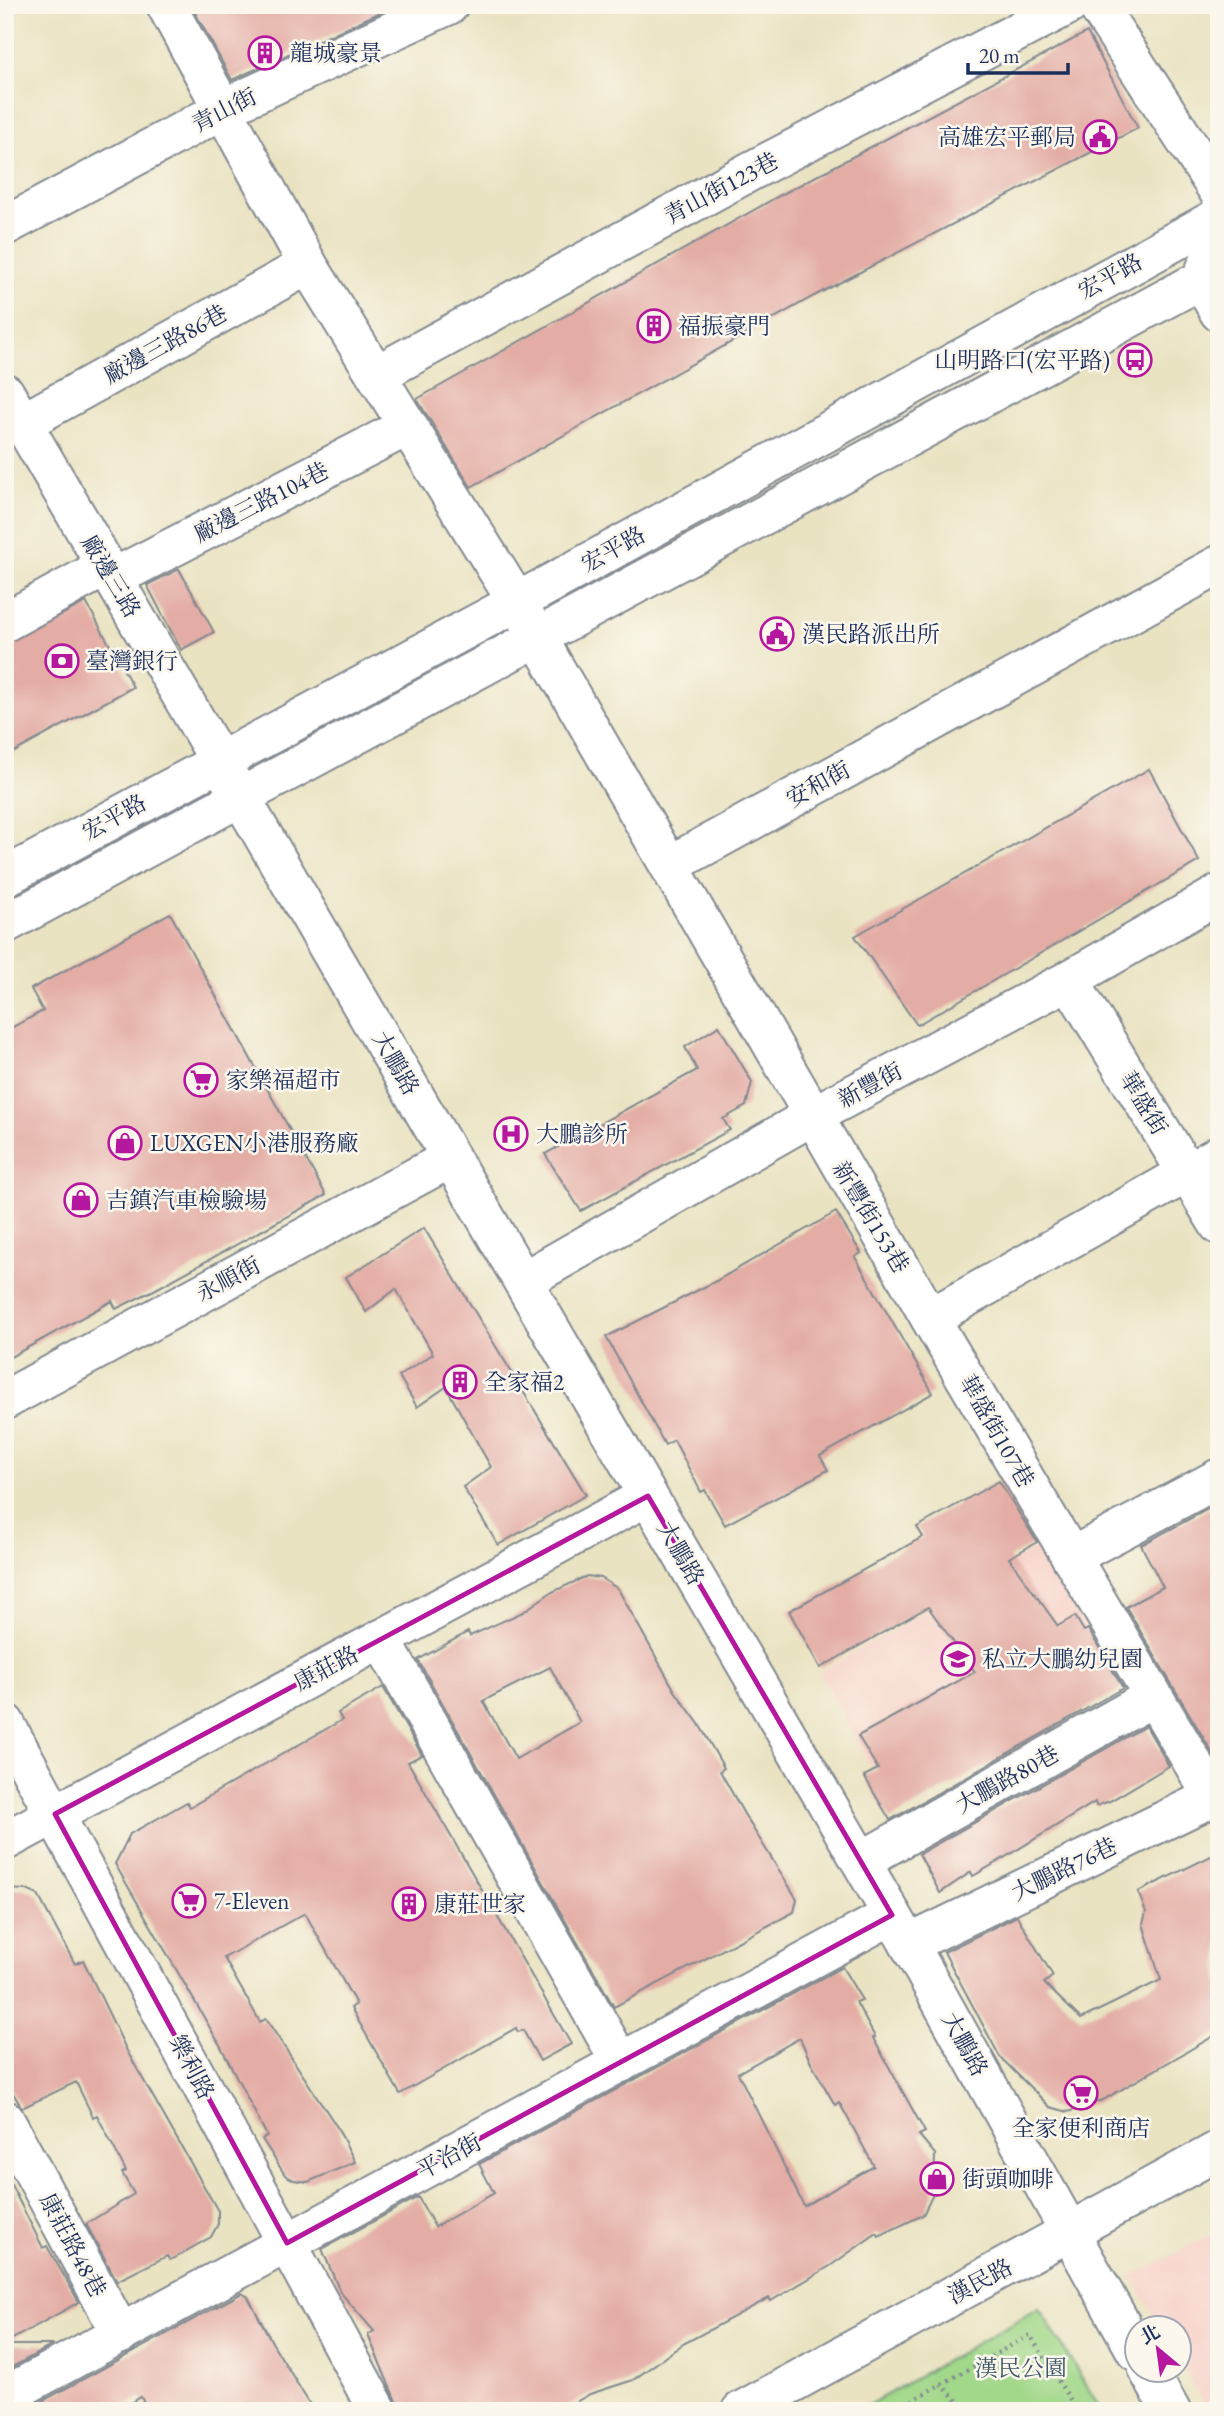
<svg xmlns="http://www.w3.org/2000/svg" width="1224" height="2416" font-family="'EB Garamond','Noto Serif TC',serif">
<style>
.built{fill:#f7d1c8}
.green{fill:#a2d88a;stroke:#5e8474;stroke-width:2}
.building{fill:#e3aca4;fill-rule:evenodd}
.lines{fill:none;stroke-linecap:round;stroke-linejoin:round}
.minor-casing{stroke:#828990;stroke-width:42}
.path{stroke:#828990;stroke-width:4.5;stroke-dasharray:2 5;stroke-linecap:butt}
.minor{stroke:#fff;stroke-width:38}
.marked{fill:none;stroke:#b5179e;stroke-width:5;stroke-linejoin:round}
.labels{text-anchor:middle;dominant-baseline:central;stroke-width:5;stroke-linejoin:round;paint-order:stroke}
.poi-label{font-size:23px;fill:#1b2f5e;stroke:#fbf7ec;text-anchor:start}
.street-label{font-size:23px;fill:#1b2f5e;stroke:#fbf7ec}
.park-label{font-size:23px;fill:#3d5969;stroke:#fbf7ec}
</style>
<rect width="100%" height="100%" fill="#fbf7ec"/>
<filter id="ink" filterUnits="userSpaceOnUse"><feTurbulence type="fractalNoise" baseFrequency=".0143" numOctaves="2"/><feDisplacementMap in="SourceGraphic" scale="14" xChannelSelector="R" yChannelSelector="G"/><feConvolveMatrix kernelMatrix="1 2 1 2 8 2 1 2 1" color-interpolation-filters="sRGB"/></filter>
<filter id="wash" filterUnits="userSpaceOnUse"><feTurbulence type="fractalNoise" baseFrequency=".00686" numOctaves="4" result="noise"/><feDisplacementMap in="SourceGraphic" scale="28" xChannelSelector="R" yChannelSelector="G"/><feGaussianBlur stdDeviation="1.57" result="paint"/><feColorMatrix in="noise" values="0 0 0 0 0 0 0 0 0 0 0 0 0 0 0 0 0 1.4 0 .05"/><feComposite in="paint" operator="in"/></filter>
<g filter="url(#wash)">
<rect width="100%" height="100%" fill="#eae3c2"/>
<g class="built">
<polygon points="1043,1544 1098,1646 871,1768 820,1672"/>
<polygon points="1219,2230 1219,2411 1207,2411 1179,2360 1178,2328 1161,2328 1132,2276"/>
</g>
<polygon class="green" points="1039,2308 1102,2411 858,2411"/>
<g id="blocks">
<g class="building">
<polygon points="191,5 396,5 232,80"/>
<polygon points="1087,32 1138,128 814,296 471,487 417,399 777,197"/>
<polygon points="179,569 214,632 181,650 147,585"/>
<polygon points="86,602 133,687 5,757 5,644"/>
<polygon points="1149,769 1199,861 917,1025 855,936"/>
<polygon points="170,913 326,1195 156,1289 116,1309 112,1301 5,1360 5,1031 43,1011 31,989"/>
<polygon points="719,1026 752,1082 746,1106 723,1119 730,1130 581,1211 545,1154 697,1070 685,1047"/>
<polygon points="836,1212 861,1253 855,1257 933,1393 820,1456 828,1470 725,1525 705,1490 701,1492 674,1440 665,1445 606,1337 716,1281"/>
<polygon points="424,1228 586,1495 498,1545 463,1487 491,1467 446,1387 417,1407 399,1376 433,1354 396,1289 366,1312 346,1277"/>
<polygon points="999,1481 1037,1542 1009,1558 1058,1626 1075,1616 1084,1631 1088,1629 1123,1688 890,1820 864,1776 878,1769 858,1736 975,1672 928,1607 820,1668 789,1611 923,1537 917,1527"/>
<polygon points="1219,1503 1219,1764 1126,1607 1163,1587 1141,1545"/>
<path d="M587 1576 601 1578 618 1589 675 1691 699 1724 724 1768 720 1771 744 1814 797 1899 794 1912 614 2007 418 1660 468 1632 470 1636 523 1612 550 1593ZM550 1667 580 1722 516 1759 483 1701Z"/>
<polygon points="383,1687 422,1755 408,1762 571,2044 540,2061 523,2030 518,2032 516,2028 400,2094 351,2008 356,2004 305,1913 224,1958 260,2022 266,2019 337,2127 355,2162 308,2182 294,2180 285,2175 262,2139 267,2136 220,2045 115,1864 130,1834 187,1802 190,1807 342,1720 338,1713"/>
<polygon points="1146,1726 1169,1766 1110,1801 1096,1806 1095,1802 999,1861 973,1876 971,1872 940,1893 919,1854"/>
<polygon points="1219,1852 1219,2033 1103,2100 1068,2112 1050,2107 1000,2057 944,1952 1017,1916 1053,1976 1044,1983 1081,2019 1161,1980 1143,1924 1146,1912 1138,1892"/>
<polygon points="5,1889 27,1890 38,1895 75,1964 83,1960 127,2051 218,2211 218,2224 211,2237 170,2260 167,2256 117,2281 86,2224 134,2194 122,2173 126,2171 97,2115 93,2117 76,2082 22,2108 5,2080"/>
<path d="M842 1967 862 2000 856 2002 875 2037 873 2038 925 2132 919 2135 935 2154 934 2192 923 2215 879 2236 877 2233 830 2266 771 2301 769 2298 683 2344 633 2380 590 2394 560 2411H400L368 2335 374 2331 340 2292 322 2249 418 2197 435 2227 494 2193 479 2164ZM800 2038 811 2063 835 2105 839 2102 874 2166 804 2206 738 2073Z"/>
<polygon points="5,2173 43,2248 47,2246 79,2302 5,2343"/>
<polygon points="242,2293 248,2297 273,2344 314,2411 148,2411 141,2397 118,2411 24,2411"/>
<polygon points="5,2345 53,2345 5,2371"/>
</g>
</g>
</g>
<g filter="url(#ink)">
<use href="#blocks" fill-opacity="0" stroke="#828990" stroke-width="2"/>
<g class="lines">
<defs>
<g id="minor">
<polyline points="166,5 308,265 517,602 930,1318"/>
<polyline points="1097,5 1219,192"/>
<polyline points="5,226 239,101 449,5"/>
<polyline points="1211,256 1201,280 1219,312"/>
<polyline points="376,375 751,171 1069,5"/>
<polyline points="5,393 909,1944 1136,2351"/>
<polyline points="22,423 308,265"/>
<polyline points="113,578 408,426"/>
<polyline points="5,622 105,567"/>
<polyline points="670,865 1219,565"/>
<polyline points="5,877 517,602 1219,217"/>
<polyline points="5,924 1219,270"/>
<polyline points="1069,980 1219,1225"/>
<polyline points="523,1281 812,1116 1069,980 1219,894"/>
<polyline points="5,1400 451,1158"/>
<polyline points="1071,1557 1219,1478"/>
<polyline points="381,1639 621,2063"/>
<polyline points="5,1723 378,2411"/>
<polyline points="1213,1797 930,1318 1219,1155"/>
<polyline points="5,1841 648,1496"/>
<polyline points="861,1861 1153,1697"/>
<polyline points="909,1944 1219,1794"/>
<polyline points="5,2120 121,2334"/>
<polyline points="1148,2370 1171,2411"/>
<polyline points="5,2396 892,1915"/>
<polyline points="741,2411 1219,2150"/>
</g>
</defs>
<use href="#minor" class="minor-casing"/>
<g class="path">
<polyline points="941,2384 967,2411"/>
<polyline points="893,2411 1030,2335 1077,2411"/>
</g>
<use href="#minor" class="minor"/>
</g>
</g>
<path class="marked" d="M648 1496 892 1915 287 2243 55 1814Z"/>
<defs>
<symbol id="building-ring" viewBox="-11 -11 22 22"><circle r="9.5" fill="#fbf7ec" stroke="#b5179e" stroke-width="1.5"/><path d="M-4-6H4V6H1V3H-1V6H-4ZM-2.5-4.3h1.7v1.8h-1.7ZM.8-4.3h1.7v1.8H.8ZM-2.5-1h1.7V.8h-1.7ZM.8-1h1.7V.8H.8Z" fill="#b5179e"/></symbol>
<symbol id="civic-ring" viewBox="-11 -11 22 22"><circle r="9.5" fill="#fbf7ec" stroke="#b5179e" stroke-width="1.5"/><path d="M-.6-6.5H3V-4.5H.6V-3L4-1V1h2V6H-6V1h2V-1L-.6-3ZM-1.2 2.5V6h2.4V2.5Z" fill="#b5179e"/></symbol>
<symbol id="bus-ring" viewBox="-11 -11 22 22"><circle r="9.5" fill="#fbf7ec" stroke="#b5179e" stroke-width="1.5"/><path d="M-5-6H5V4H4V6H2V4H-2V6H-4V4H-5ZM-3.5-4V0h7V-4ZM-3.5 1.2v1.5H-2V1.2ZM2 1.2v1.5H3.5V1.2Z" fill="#b5179e"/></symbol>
<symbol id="bank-ring" viewBox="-11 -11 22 22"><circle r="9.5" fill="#fbf7ec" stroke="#b5179e" stroke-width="1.5"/><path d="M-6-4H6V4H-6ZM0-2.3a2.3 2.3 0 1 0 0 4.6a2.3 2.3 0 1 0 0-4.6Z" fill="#b5179e"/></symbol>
<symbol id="supermarket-ring" viewBox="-11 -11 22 22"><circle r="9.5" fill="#fbf7ec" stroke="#b5179e" stroke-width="1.5"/><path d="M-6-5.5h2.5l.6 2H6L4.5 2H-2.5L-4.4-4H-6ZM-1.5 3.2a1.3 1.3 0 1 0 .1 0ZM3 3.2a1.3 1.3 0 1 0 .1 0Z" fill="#b5179e"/></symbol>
<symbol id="hospital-ring" viewBox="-11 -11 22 22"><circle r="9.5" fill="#fbf7ec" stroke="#b5179e" stroke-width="1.5"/><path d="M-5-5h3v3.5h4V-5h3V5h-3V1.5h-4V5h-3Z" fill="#b5179e"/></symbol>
<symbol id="shop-ring" viewBox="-11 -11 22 22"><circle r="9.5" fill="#fbf7ec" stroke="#b5179e" stroke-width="1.5"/><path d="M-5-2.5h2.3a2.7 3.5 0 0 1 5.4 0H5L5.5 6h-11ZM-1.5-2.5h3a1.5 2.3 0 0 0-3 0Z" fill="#b5179e"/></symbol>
<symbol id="school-ring" viewBox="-11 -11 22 22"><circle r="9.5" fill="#fbf7ec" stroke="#b5179e" stroke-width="1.5"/><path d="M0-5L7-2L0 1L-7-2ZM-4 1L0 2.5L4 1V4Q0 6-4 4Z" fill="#b5179e"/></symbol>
</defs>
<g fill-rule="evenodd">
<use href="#building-ring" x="246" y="34" width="38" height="38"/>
<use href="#civic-ring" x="1081" y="118" width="38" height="38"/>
<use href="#building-ring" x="635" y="307" width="38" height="38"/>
<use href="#bus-ring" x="1116" y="341" width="38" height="38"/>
<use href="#civic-ring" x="758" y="615" width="38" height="38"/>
<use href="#bank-ring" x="43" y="642" width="38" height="38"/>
<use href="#supermarket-ring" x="182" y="1061" width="38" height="38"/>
<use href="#hospital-ring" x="492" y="1115" width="38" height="38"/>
<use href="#shop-ring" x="106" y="1124" width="38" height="38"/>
<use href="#shop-ring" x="62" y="1181" width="38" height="38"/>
<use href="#building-ring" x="441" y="1363" width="38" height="38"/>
<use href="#school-ring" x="939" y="1640" width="38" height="38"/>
<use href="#supermarket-ring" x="170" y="1882" width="38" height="38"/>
<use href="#building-ring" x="390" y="1885" width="38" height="38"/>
<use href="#supermarket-ring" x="1062" y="2074" width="38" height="38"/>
<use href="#shop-ring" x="918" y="2160" width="38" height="38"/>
</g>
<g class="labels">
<g class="poi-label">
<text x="290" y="53">龍城豪景</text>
<text x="1076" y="137" text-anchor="end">高雄宏平郵局</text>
<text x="678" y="326">福振豪門</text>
<text x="1110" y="360" text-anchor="end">山明路口(宏平路)</text>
<text x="802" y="634">漢民路派出所</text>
<text x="86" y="661">臺灣銀行</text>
<text x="226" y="1080">家樂福超市</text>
<text x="536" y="1134">大鵬診所</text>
<text x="150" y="1143">LUXGEN小港服務廠</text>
<text x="106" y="1200">吉鎮汽車檢驗場</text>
<text x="484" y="1382">全家福2</text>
<text x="982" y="1659">私立大鵬幼兒園</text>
<text x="214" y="1901">7-Eleven</text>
<text x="434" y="1904">康莊世家</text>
<text x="1081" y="2128" text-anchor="middle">全家便利商店</text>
<text x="962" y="2179">街頭咖啡</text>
</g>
<g class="street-label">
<text transform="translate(224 110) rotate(-27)">青山街</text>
<text transform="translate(721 188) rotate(-28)">青山街123巷</text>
<text transform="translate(1110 276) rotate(-29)">宏平路</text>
<text transform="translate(165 344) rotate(-29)">廠邊三路86巷</text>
<text transform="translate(261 502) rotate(-27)">廠邊三路104巷</text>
<text transform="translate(613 549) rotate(-29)">宏平路</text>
<text transform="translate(111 576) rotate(59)">廠邊三路</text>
<text transform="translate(818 784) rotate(-29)">安和街</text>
<text transform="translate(114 817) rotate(-29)">宏平路</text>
<text transform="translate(396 1063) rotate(60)">大鵬路</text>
<text transform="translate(870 1085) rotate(-28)">新豐街</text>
<text transform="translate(1144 1103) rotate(59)">華盛街</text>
<text transform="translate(871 1217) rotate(59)">新豐街153巷</text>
<text transform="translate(228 1279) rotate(-28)">永順街</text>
<text transform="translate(997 1431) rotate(60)">華盛街107巷</text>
<text transform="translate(681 1553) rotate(60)">大鵬路</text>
<text transform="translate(326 1668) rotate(-28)">康莊路</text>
<text transform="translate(1007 1779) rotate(-29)">大鵬路80巷</text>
<text transform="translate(1064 1869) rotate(-26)">大鵬路76巷</text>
<text transform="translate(965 2044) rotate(61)">大鵬路</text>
<text transform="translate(192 2067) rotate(62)">樂利路</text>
<text transform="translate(449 2156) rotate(-28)">平治街</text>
<text transform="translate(73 2245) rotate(62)">康莊路48巷</text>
<text transform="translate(980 2281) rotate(-28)">漢民路</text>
</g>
<g class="park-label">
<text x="1021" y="2368">漢民公園</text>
</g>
</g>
<rect width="1224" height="2416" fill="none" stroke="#fbf7ec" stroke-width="28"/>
<g transform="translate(1158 2349) rotate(331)"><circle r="33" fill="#fbf7ec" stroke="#a1a7b3" stroke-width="2"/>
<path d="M0-5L12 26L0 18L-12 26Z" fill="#b5179e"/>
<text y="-10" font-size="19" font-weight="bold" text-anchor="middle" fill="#1b2f5e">北</text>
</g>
<path d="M968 63v10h100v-10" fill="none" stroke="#1b2f5e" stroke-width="3.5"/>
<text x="979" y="63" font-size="21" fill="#1b2f5e" stroke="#fbf7ec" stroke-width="5" paint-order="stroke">20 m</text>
</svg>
